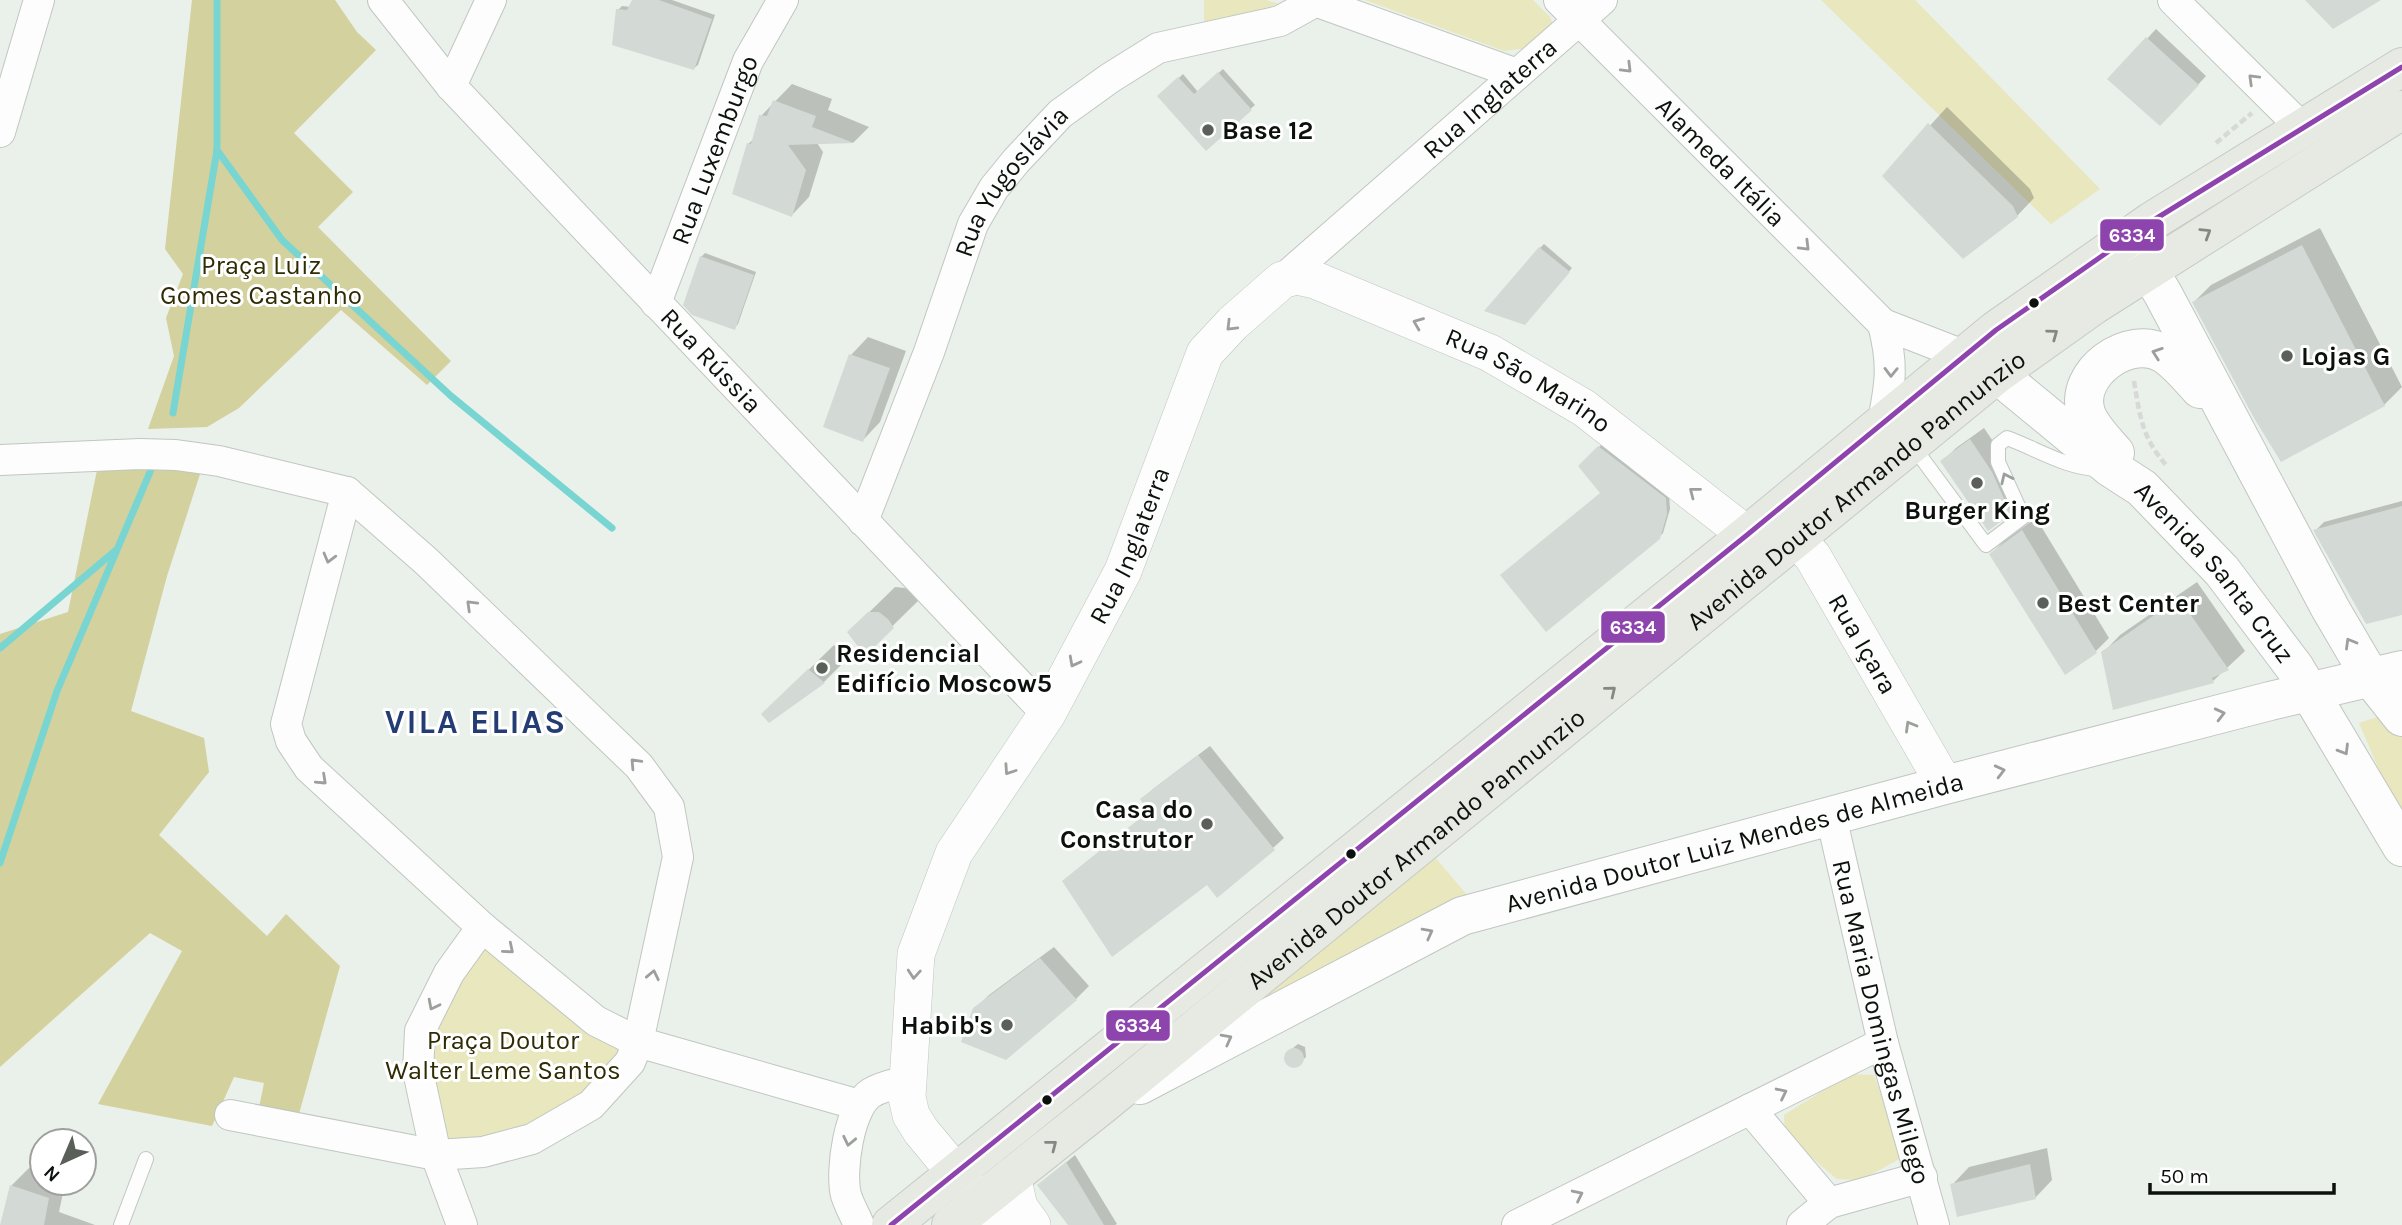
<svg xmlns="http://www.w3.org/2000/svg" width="2402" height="1225" font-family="Karla,sans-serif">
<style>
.green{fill:#e8e7be}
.forest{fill:#d3d19d}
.shadow{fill:#0003}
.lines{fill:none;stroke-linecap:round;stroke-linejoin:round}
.stream{stroke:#78d5d2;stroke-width:7}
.building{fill:#d3d9d5}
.service-casing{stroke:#c1c6c1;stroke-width:16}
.minor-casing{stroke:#c1c6c1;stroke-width:32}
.tertiary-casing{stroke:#c1c6c1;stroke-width:38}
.secondary-casing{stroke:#c1c6c1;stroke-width:40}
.primary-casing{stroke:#c7cac7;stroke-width:40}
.path{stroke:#d6d9d7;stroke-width:4.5;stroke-dasharray:7 3.5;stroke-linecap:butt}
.service{stroke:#fcfdfc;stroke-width:14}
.minor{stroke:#fcfdfc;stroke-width:30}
.tertiary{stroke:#fcfdfc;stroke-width:37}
.secondary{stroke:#fcfdfc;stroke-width:38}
.primary{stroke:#e6eae2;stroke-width:38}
.bus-1-casing{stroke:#fff;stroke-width:10}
.bus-1{stroke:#8e44ad;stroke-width:5}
.oneway{stroke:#9c9f9c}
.oneway2{stroke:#848882}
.poi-dot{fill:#5a5f5a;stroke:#fff;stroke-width:2.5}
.bus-dot{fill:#0d110d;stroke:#fff;stroke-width:2.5}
.labels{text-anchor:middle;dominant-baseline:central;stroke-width:6;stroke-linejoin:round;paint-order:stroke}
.street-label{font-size:26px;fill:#0d110d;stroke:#fff}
.poi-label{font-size:26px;font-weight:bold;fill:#0d110d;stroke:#fff;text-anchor:start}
.park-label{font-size:26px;fill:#2f2b03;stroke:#fff}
.district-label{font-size:33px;font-weight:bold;letter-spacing:2px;fill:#233d74;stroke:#fff}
.line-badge{stroke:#fff;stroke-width:2.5}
.badge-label{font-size:19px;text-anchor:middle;font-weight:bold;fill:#fff}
</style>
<rect width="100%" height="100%" fill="#eaf0ea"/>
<g class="green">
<polygon points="1204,0 1266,0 1279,4 1204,26"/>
<polygon points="1365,0 1533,0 1550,17 1553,25 1529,48 1504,51"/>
<polygon points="1821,0 1915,0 2100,189 2051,224"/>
<polygon points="2384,715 2402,736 2402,823 2359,723"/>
<polygon points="1434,856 1467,895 1217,1031"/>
<polygon points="481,938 619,1050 585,1093 531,1128 488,1140 445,1140 425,1031"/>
<polygon points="1850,1074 1874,1075 1903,1157 1861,1180 1837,1179 1785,1135 1784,1115"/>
</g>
<g class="forest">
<polygon points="192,0 335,0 357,32 376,50 294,133 353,192 318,227 451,361 427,385 341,310 239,408 207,427 148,429 174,356 166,318 183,274 165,249"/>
<polygon points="202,468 167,576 131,711 204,738 209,772 159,835 267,936 286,914 340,966 299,1114 259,1108 264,1083 234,1077 212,1126 98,1104 182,951 150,933 0,1067 0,634 68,612 97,470"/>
</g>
<g class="shadow">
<polygon points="634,0 672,0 715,15 698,65 694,68 618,10 622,6 631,7"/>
<polygon points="2156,29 2206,76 2169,116 2110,79"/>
<polygon points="1223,69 1255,105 1206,148 1159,96 1183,74 1198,92"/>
<polygon points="792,84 832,99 828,110 869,127 853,143 817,143 823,152 809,197 792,215 748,144 755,138 761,116"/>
<polygon points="1947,107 2030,189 2034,198 2017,216 1884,176"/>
<polygon points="2320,228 2402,387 2384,405 2282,460 2194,302 2211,285"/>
<polygon points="1544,244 1572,268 1528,319 1540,248"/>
<polygon points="705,253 756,272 738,324 734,328 701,257"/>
<polygon points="868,337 906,351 880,422 863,440 825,426 851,355"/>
<polygon points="1984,428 2005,459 2023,499 2010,513 1943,461 1956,448"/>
<polygon points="1603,443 1669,494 1670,509 1663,533 1659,537 1602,493 1580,466"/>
<polygon points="2402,501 2402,613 2316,530 2324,522"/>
<polygon points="2036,518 2109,638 2096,651 1991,554 2004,541"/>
<polygon points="2197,582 2245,651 2213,681 2103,653 2120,635"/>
<polygon points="895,587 905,588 913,594 918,601 865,653 849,632"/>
<polygon points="834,645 849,657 824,682 769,721 789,689"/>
<polygon points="1210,746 1284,838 1273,848 1207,883 1142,799 1153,789"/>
<polygon points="1054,947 1089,986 1076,999 975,1009 989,995"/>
<polygon points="1298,1044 1305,1047 1306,1057 1296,1066 1290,1065 1285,1058 1287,1053"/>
<polygon points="2047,1148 2052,1180 2035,1198 1952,1185 1969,1167"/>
<polygon points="1075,1155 1117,1224 1115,1225 1070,1225 1039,1185"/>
<polygon points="29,1168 42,1173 42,1183 65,1183 59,1212 95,1225 2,1225 11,1186"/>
</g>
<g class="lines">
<g class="stream">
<polyline points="217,150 282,240 451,396 612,528"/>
<polyline points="173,413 217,150 217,0"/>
<polyline points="0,648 115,551"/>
<polyline points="0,863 57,691 153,465"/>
</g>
</g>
<g class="building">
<polygon points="632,0 659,0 712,19 694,70 612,45 616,9 627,10"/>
<polygon points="2305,0 2381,0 2333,29"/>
<polygon points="2146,37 2199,85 2160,126 2107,79"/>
<polygon points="1218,72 1252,110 1206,151 1157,96 1178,77 1194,94"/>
<polygon points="773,100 816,116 812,127 854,143 788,145 806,170 792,217 732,194 747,143 751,144 759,115 767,116"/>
<polygon points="1928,123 2013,206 2018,217 1963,259 1882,176"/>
<polygon points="2302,245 2385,406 2281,462 2254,418 2192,302"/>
<polygon points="1539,247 1570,272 1525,325 1484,311"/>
<polygon points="700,256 754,275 735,330 692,315 683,305"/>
<polygon points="849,354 890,368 863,442 823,427"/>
<polygon points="1970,439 1992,472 2011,514 1988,531 1940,461"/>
<polygon points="1598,446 1666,498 1667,514 1660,539 1546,632 1500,575 1600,493 1578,466"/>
<polygon points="2402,506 2402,615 2366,624 2313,530"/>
<polygon points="2022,530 2097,653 2065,675 1989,554"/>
<polygon points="2179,598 2229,670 2212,678 2214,683 2113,710 2101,652"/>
<polygon points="868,612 879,612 888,619 894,628 865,656 847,632"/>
<polygon points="808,669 825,683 769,723 761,714"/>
<polygon points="1198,755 1275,850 1217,898 1207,885 1112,957 1062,881 1149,811 1140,799"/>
<polygon points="1040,958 1077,1000 1006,1060 961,1042 973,1008"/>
<circle cx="1294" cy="1058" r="10"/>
<polygon points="1066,1162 1104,1225 1068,1225 1037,1185"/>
<polygon points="2030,1164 2036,1199 1957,1217 1950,1184"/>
<polygon points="10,1185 49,1198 44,1225 0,1225"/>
</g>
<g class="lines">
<defs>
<g id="service">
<path d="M1912 445 1986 545 2023 517 1998 462V445L2007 438C2037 449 2066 468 2098 469"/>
<polyline points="121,1225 146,1159"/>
</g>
<g id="minor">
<path id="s1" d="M383 0 451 86 1047 714"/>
<polyline points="1312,0 1517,74"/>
<path id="s2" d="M1559 0 1883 324 1963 355"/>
<polyline points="2173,0 2301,127"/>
<polyline points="451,86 491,0"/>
<polyline points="0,132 39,0"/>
<path id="s3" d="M1282 280 1602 0"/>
<path id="s4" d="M656 303 748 61 783 0"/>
<path d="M1883 324C1893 363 1891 381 1883 421"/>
<polyline points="0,460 140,454 176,455 219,461 347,492 426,561 639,766 669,807 678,857 638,1042 630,1062 591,1105 532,1139 483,1152 436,1155 230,1115"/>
<polyline points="347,492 286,724 291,741 309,768 482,927 596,1021 638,1042 859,1105"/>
<path id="s5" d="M863 521 929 352 973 224 994 188 1016 161 1060 114 1110 78 1158 48 1280 21 1318 0"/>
<path id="s6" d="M1831 816 1883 1043 1934 1225"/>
<polyline points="1750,1109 1829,1203"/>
<polyline points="462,1225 436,1155 418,1071 420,1031 449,973 482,927"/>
<path d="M859 1225C855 1215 849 1205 846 1195 840 1171 849 1107 871 1093 882 1086 895 1084 907 1081"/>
<polyline points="1517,1225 1883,1043"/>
<polyline points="1802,1225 1829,1203 1922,1177"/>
</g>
<g id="tertiary">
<path id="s7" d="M1772 523 1796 538 1813 557 1945 785"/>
<polyline points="1012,1176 1019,1207 1032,1225"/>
<path id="s8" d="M999 1225 921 1131 911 1115 907 1097 916 954 954 853 1047 714 1123 571 1205 353 1233 323 1282 280 1296 276 1315 280 1490 353 1584 408 1747 535"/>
</g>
<g id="secondary">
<polyline points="2132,242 2163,294 2330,608 2371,678 2402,717"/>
<path id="s9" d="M1968 358 1997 374 2111 468 2142 488 2222 571 2295 668 2402 847"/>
<path d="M2115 453C2105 441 2091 428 2086 413 2073 373 2130 333 2164 354 2177 362 2190 378 2200 389"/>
<path id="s10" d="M1140 1085 1462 916 1945 785 2270 701 2402 670"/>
</g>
<g id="primary">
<polyline points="891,1225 1747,535 1996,330 2152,221 2402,67"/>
<path id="s11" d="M951 1225 1102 1105 1997 374 2094 305 2402 110"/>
</g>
</defs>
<use href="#service" class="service-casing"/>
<use href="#minor" class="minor-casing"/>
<use href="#tertiary" class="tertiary-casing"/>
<use href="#secondary" class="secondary-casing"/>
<use href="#primary" class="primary-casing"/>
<g class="path">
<polyline points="2216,143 2252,113"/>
<path d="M2134 381C2140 417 2142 438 2167 466"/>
</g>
<use href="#service" class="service"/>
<use href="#minor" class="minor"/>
<use href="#tertiary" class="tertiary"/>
<use href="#secondary" class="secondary"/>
<use href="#primary" class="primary"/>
<defs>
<polyline id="bus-1" points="891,1225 1747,535 1996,330 2152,221 2402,67"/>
</defs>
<use href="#bus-1" class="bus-1-casing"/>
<use href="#bus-1" class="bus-1"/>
</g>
<defs><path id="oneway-chevron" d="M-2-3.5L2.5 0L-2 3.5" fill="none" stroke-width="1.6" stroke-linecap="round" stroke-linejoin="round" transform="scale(1.75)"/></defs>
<g class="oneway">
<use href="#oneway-chevron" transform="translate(1627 68) rotate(45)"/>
<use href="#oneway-chevron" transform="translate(2253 79) rotate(-136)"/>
<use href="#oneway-chevron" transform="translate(1805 246) rotate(45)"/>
<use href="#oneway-chevron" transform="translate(1418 323) rotate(-158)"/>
<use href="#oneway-chevron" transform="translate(1231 326) rotate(135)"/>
<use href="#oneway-chevron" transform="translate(2157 353) rotate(-161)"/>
<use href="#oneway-chevron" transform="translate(1891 372) rotate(91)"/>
<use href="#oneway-chevron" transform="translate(2006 478) rotate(-115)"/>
<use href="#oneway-chevron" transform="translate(1694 492) rotate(-142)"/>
<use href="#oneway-chevron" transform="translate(329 558) rotate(105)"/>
<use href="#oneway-chevron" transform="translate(471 605) rotate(-136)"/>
<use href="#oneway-chevron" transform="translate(2350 643) rotate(-120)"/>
<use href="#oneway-chevron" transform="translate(1074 662) rotate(118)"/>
<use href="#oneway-chevron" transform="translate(2220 714) rotate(-14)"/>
<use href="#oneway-chevron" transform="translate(1910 726) rotate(-120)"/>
<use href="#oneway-chevron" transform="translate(2344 750) rotate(59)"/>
<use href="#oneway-chevron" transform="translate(635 763) rotate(-133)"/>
<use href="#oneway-chevron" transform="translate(1009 770) rotate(124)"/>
<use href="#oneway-chevron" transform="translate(2000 771) rotate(-14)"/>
<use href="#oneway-chevron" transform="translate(322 780) rotate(43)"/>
<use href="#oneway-chevron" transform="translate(1428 933) rotate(-28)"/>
<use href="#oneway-chevron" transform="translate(509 949) rotate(40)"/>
<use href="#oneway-chevron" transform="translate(914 974) rotate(94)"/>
<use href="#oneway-chevron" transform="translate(653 975) rotate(-78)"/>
<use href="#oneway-chevron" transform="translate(433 1005) rotate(117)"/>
<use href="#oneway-chevron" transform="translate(1227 1039) rotate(-28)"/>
<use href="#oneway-chevron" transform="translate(1782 1093) rotate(-26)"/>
<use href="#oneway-chevron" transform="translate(849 1141) rotate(102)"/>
<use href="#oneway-chevron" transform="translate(1578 1195) rotate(-26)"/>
</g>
<g class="oneway2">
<use href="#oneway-chevron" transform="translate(2206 233) rotate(-32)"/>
<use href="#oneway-chevron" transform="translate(2053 334) rotate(-36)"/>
<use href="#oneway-chevron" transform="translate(1611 691) rotate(-39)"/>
<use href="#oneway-chevron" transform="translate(1052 1145) rotate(-38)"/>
</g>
<g class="poi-dot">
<circle cx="1208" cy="130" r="7"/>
<circle cx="2287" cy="356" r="7"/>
<circle cx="1977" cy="483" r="7"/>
<circle cx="2043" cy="603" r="7"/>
<circle cx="822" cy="668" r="7"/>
<circle cx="1207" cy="824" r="7"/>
<circle cx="1007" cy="1025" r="7"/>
</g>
<g class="bus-dot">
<circle cx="2034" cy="303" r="6"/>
<circle cx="1351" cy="854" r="6"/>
<circle cx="1047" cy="1100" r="6"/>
</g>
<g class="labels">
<g class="street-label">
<text stroke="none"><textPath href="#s3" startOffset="276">Rua Inglaterra</textPath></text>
<text stroke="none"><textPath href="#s4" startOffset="164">Rua Luxemburgo</textPath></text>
<text stroke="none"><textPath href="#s2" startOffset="229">Alameda Itália</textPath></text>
<text stroke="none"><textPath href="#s5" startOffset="373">Rua Yugoslávia</textPath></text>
<text stroke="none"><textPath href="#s1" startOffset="488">Rua Rússia</textPath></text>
<text stroke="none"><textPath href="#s8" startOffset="1349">Rua São Marino</textPath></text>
<text stroke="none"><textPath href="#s11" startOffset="1166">Avenida Doutor Armando Pannunzio</textPath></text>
<text stroke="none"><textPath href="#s8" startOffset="766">Rua Inglaterra</textPath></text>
<text stroke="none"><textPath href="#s9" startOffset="329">Avenida Santa Cruz</textPath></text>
<text stroke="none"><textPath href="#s7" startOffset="154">Rua Içara</textPath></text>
<text stroke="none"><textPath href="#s10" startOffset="646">Avenida Doutor Luiz Mendes de Almeida</textPath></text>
<text stroke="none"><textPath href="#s11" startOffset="598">Avenida Doutor Armando Pannunzio</textPath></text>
<text stroke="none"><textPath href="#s6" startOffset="212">Rua Maria Domingas Milego</textPath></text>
</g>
<g class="poi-label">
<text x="1222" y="130">Base 12</text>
<text x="2301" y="356">Lojas G</text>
<text x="1977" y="510" text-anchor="middle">Burger King</text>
<text x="2057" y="603">Best Center</text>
<text x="836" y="653">Residencial<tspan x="836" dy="30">Edifício Moscow5</tspan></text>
<text x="1193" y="809" text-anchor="end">Casa do<tspan x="1193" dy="30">Construtor</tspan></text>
<text x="993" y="1025" text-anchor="end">Habib's</text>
</g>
<g class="park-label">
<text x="261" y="265">Praça Luiz<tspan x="261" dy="30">Gomes Castanho</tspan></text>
<text x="503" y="1040">Praça Doutor<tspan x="503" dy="30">Walter Leme Santos</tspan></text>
</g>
<g class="district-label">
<text x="476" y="722">VILA ELIAS</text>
</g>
</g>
<g class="line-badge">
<rect x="2099" y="218" width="66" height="34" rx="7" fill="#8e44ad"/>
<rect x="1600" y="610" width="66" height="34" rx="7" fill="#8e44ad"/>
<rect x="1105" y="1009" width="66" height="33" rx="7" fill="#8e44ad"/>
</g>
<g class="badge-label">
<text x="2132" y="242">6334</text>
<text x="1633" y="634">6334</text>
<text x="1138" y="1032">6334</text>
</g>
<g transform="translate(63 1162) rotate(224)"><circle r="33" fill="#ffffff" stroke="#9ea09e" stroke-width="2"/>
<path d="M0-5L12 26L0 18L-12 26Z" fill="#5a5f5a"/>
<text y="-10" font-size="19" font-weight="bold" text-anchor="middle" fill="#0d110d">N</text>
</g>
<path d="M2150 1183v10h184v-10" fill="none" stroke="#0d110d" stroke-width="3.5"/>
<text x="2160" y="1183" font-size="21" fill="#0d110d" stroke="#ffffff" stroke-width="5" paint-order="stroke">50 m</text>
</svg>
